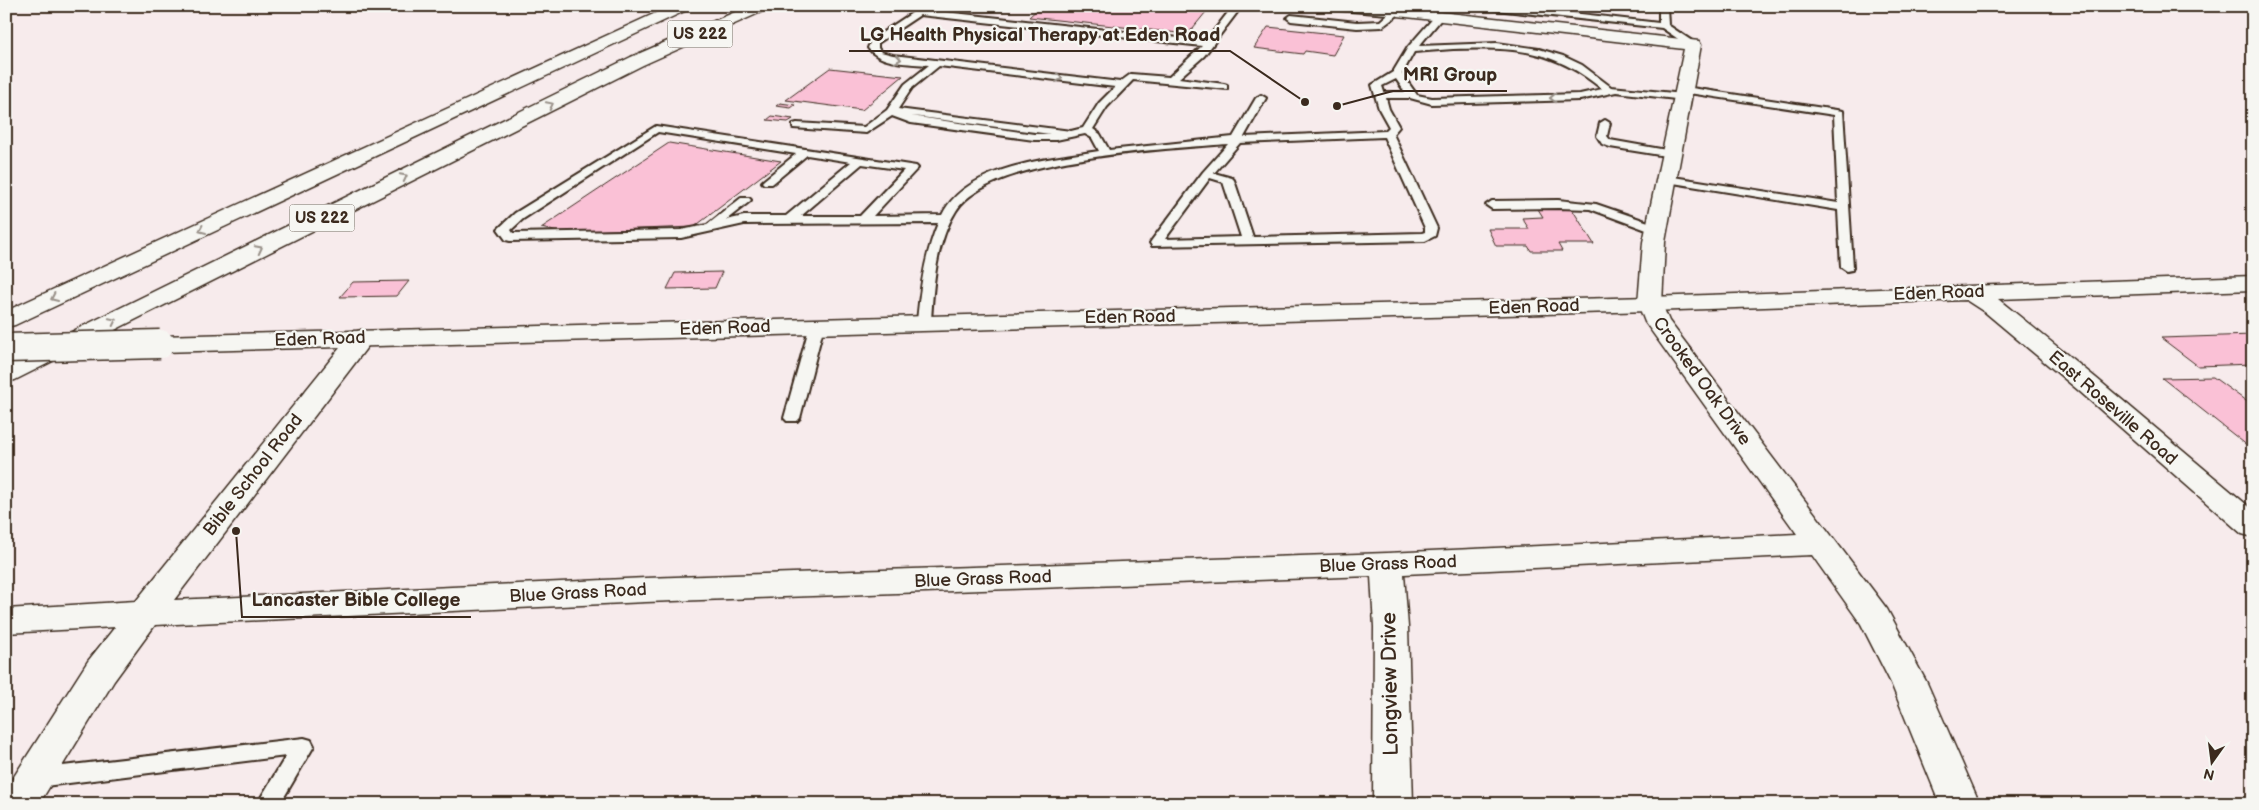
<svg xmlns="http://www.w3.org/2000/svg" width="2259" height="810" font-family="'Balsamiq Sans',sans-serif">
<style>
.building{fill:#fac1d6;stroke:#3b2a1e}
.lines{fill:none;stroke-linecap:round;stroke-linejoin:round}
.lane-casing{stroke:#3b2a1e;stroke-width:4}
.street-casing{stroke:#3b2a1e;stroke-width:3}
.secondary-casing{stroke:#3b2a1e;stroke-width:3}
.highway-casing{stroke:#3b2a1e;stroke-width:3}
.lane{fill:#f6f6f2;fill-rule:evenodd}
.street{fill:#f6f6f2;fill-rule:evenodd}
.secondary{fill:#f6f6f2;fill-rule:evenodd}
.highway{fill:#f6f6f2;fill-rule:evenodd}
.secondary-bridge-casing{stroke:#3b2a1e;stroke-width:31;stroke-linecap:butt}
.secondary-bridge{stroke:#f6f6f2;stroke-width:28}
.oneway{stroke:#989088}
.labels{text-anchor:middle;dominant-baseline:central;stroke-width:4.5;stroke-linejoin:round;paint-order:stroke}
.shield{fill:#f6f6f2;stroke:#73675e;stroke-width:1}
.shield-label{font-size:16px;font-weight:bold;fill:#3b2a1e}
.street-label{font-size:18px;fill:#3b2a1e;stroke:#f6f6f2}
.near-street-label{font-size:21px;fill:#3b2a1e;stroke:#f6f6f2}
.leader{fill:none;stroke:#3b2a1e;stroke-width:2}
.callout-dot{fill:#3b2a1e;stroke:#f6f6f2;stroke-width:2}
.callout-label{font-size:19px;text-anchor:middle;font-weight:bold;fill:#3b2a1e;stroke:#f6f6f2;stroke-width:4.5;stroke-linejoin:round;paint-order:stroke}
</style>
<rect width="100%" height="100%" fill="#f7ebec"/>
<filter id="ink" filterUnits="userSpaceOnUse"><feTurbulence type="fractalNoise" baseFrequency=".02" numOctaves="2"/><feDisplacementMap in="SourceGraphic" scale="10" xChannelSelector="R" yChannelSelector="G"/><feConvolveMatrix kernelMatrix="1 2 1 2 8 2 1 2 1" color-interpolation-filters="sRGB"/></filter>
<g filter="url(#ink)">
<g class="building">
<polygon points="1041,6 1201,6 1210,7 1188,34 1029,17"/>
<polygon points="1575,6 1614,6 1614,10"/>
<polygon points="1268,27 1344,35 1333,55 1305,51 1303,54 1254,48"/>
<polygon points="830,68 903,76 862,110 786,100"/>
<polygon points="780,103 795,105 791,108 776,106"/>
<polygon points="772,116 793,119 788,122 767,120"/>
<polygon points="669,143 781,161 694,227 559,232 541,228"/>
<polygon points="1538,209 1572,209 1594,244 1558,244 1562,251 1531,251 1528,246 1496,246 1488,229 1529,229 1522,218 1543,217"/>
<polygon points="722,272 715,288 667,289 675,273"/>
<polygon points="409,281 397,296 340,297 353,282"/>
<polygon points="2253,335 2253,364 2198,366 2161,338"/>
<polygon points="2213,377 2253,406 2253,450 2162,378"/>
</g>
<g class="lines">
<defs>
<g id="lane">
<path d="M1233 6H1242L1204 56 1179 78 1224 84 1227 85V89L1133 80 1107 107 1093 129 1100 134 1109 150 1233 137 1256 98 1261 95 1266 98 1244 137 1385 131 1389 127 1379 109 1372 85 1393 72 1408 47 1436 15 1439 14 1443 17 1419 46 1497 43 1539 49 1563 56 1582 65 1611 87 1684 94 1689 97 1684 100 1616 92 1580 100 1432 104 1410 98H1386L1389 109 1399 127 1393 134 1437 228 1435 236 1425 241 1152 246 1150 243 1152 240 1203 172 1228 144C1167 149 989 157 956 211 936 242 933 286 931 322L924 326 917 322C920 288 925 254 938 223L744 224 681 238 510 241 506 240 498 229 515 213 656 126 916 166 918 168 916 170 873 216 942 215C967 165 1049 159 1099 151L1092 138 1085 134 1056 140H1034L911 123 892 116 866 133 793 128V124L797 123 864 127 887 110 905 84 929 65C909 63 881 65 868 48L871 40 918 9 1206 41ZM920 15 1202 46 1169 77 1131 74 1120 82 893 55 881 52 878 48V43ZM1453 49C1514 47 1554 49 1602 89L1580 94 1432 98 1417 95 1402 74 1414 52ZM939 66 1115 87 1099 103 1083 128 1071 131 898 109 912 88ZM1396 79 1405 92H1384L1382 86ZM911 116 921 117 1050 134H1034ZM658 132 796 154 764 180 762 182 764 184H772L807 155 851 162 786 216H744L726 220 749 202 751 200 749 198H741L707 225 681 230 513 233 511 230 523 219ZM1384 137 1425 228V232L1422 233 1253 237 1234 180 1232 178 1214 173 1240 143ZM862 164 904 170 860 216H801ZM1210 178 1223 182 1241 237 1165 239Z"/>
<polygon points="1323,6 1358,6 1401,10 1402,6 1410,6 1407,15 1398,15 1382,27 1357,28 1291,21 1287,18 1291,15 1357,22 1380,21 1388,14 1327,9"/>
<polygon points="1483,6 1512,6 1659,23 1659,6 1667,6 1668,25 1698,45 1690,47 1662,28 1487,9"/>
<polygon points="1685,87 1843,111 1853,267 1852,270 1847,271 1841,267 1838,210 1667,182 1661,179 1667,176 1838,203 1834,115 1682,92 1680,90"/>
<polygon points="1605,120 1610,123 1607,136 1610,140 1672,151 1677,154 1672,157 1610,147 1602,144 1597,136 1600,123"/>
<polygon points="1558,200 1596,204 1660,226 1662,229 1656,233 1652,232 1590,209 1558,208 1492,209 1486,205 1492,201"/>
<polygon points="817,321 824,325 800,418 797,421 787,421 784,418 810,325"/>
<polygon points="304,738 311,740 314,746 280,804 257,804 286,756 37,787 30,784 26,778 30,772 37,769"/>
</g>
<polygon id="street" points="1404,8 1699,41 1701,45 1665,242 1662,304 1669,321 1887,609 1927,683 1980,804 1940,804 1891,683 1861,624 1812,555 1404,574 1408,627 1413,804 1373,804 1374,627 1371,576 646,602 155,625 114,681 39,804 6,804 6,789 88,661 115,627 6,633 6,609 136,601 352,333 361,330 370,333 374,338 174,600 646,578 1387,553 1797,534 1645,322 1638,304 1643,242 1684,49 1398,16 1396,13 1398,10"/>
<polygon id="secondary" points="2253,276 2253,290 1998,299 2096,378 2253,510 2253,537 2242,534 2078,390 1986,313 1966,300 1650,311 160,352 151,349 147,344 151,339 160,336 1650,297"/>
<g id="highway">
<polygon points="671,6 692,6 689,9 15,325 6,327 6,311"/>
<polygon points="749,6 771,6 768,9 643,65 15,380 6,382 6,364 631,57"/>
</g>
</defs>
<use href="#lane" class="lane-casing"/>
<use href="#street" class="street-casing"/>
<use href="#secondary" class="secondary-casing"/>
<use href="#highway" class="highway-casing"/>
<use href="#lane" class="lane"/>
<use href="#street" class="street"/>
<use href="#secondary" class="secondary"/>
<use href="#highway" class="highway"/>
<defs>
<polyline id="secondary-bridge" points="6,348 160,344"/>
</defs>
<use href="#secondary-bridge" class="secondary-bridge-casing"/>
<use href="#secondary-bridge" class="secondary-bridge"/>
</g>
<defs><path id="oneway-chevron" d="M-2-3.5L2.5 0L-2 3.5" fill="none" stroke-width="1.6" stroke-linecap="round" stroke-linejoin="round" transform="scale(1.25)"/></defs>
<g class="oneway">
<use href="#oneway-chevron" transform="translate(898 59) rotate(9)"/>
<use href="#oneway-chevron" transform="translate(1059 78) rotate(7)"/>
<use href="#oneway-chevron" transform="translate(1553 98) rotate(178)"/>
<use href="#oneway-chevron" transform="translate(550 105) rotate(-26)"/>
<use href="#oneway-chevron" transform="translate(404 177) rotate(-27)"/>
<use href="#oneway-chevron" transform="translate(202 230) rotate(155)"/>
<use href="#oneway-chevron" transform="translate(259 249) rotate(-27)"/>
<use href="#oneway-chevron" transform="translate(54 298) rotate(155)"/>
<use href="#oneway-chevron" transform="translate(113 321) rotate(-26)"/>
</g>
</g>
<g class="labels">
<g class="shield">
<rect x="667.5" y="20.5" width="65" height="27" rx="4"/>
<rect x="289.5" y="204.5" width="65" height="27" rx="4"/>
</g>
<g class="shield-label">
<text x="700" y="34">US 222</text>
<text x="322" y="218">US 222</text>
</g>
<g class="street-label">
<text transform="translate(1939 293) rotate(-2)">Eden Road</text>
<text transform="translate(1534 307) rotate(-2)">Eden Road</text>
<text transform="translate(1130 317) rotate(-1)">Eden Road</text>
<text transform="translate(725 328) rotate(-2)">Eden Road</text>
<text transform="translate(320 339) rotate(-2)">Eden Road</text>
<text transform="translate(1702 381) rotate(54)">Crooked Oak Drive</text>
<text transform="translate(2113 408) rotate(41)">East Roseville Road</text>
<text transform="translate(253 475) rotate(-52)">Bible School Road</text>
<text transform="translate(1388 564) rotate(-2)">Blue Grass Road</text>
<text transform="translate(983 579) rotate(-2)">Blue Grass Road</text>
<text transform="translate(578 593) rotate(-3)">Blue Grass Road</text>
</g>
<g class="near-street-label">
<text transform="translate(1390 684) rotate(-91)">Longview Drive</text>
</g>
</g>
<path class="leader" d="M1305 102L1230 51H849M1337 106L1393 91H1507M236 531L242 617H471"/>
<g class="callout-dot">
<circle cx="1305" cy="102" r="5"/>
<circle cx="1337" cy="106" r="5"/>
<circle cx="236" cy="531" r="5"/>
</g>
<g class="callout-label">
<text x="1040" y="41">LG Health Physical Therapy at Eden Road</text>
<text x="1450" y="81">MRI Group</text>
<text x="356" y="606">Lancaster Bible College</text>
</g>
<rect width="2259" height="810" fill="none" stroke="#f6f6f2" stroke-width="25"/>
<rect x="12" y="12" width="2234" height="785" fill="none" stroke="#3b2a1e" stroke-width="2" filter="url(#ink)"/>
<g transform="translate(2212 762) rotate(194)" stroke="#f6f6f2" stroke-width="4" paint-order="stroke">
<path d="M0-4L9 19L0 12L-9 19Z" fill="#3b2a1e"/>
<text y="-8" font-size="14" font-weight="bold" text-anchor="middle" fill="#3b2a1e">N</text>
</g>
</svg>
